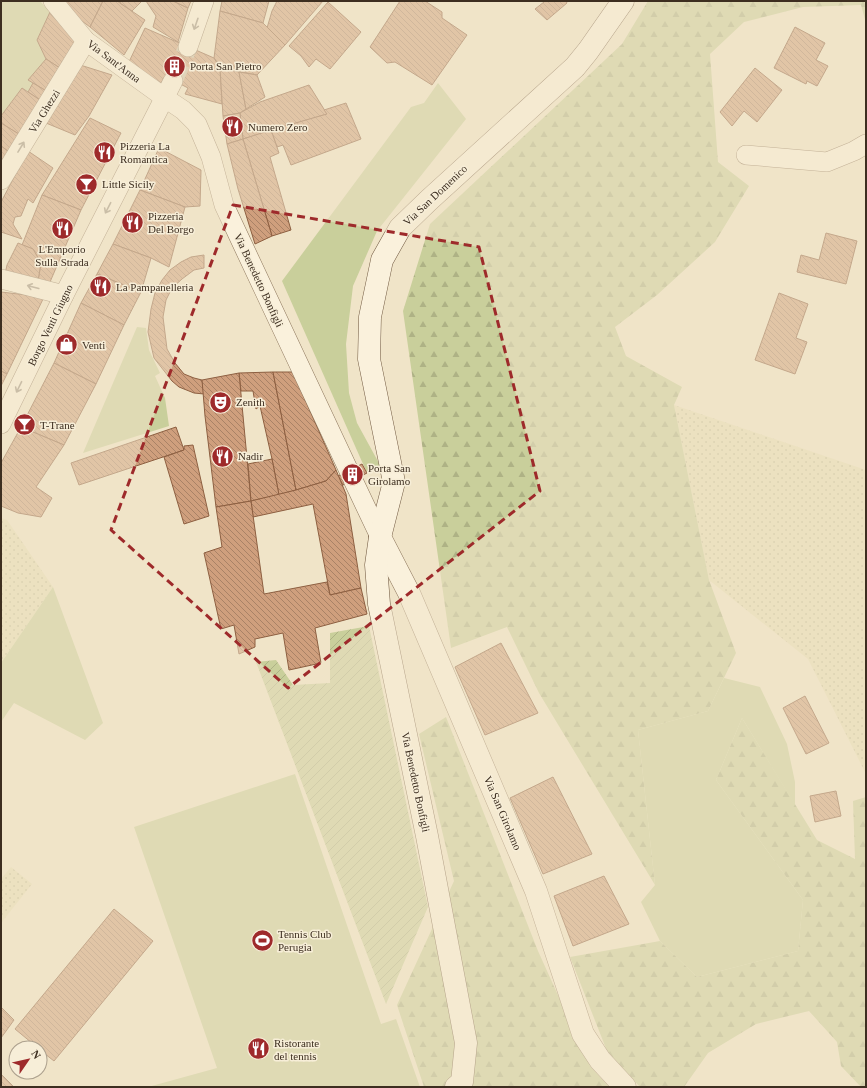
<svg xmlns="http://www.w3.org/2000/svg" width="867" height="1088" font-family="Georgia,serif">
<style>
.farmland{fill:url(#farmland-dots)}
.green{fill:#c9cf9b}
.forest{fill:url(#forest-firs)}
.garden{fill:url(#garden-furrows)}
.building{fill:url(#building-back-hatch);stroke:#8d5f41}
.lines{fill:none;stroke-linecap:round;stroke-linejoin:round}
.minor-tunnel{stroke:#ccc0a6;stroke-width:19;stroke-dasharray:19 10;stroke-linecap:butt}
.minor-casing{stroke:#8d765c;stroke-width:20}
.tertiary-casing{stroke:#8d765c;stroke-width:23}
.secondary-casing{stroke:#6f573f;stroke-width:23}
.minor{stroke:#faf1dc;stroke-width:19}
.tertiary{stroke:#faf1dc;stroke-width:22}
.secondary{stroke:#faf1dc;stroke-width:22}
.oneway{stroke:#9c907e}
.marked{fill:none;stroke:#9e2a2b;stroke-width:3;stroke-dasharray:8 5;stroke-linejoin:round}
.labels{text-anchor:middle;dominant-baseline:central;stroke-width:3;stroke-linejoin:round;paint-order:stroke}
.street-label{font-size:11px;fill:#3d2e20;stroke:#f7eed8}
.poi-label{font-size:11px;fill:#3d2e20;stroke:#f7eed8;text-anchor:start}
</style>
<defs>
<pattern id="farmland-dots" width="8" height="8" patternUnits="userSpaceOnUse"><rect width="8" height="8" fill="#e6deb5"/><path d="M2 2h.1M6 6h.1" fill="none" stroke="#c6bf9b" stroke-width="1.8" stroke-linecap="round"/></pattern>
<pattern id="forest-firs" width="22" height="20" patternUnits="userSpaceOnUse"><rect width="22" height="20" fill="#c9cf9b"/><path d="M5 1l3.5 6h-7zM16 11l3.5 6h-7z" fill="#aeb285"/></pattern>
<pattern id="garden-furrows" width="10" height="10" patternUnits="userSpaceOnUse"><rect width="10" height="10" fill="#c9cf9b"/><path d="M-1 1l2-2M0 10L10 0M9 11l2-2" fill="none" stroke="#aeb285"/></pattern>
<pattern id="building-back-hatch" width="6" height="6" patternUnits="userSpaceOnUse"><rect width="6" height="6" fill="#cf9f7d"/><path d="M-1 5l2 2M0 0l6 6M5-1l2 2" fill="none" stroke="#a98266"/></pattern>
</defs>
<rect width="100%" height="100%" fill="#f0e4c8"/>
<g class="farmland">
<polygon points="674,405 866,470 866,774 808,659 709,580"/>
<polygon points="1,518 7,520 53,587 1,663"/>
<polygon points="11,867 32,884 1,923 1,879"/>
</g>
<g class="green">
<polygon points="1,1 40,1 50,12 37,40 46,59 28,92 22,88 1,116"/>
<polygon points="438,83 466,119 377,231 353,286 346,344 349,393 357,423 380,465 367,473 282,281 411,107 424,103"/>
<polygon points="137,327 146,328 149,350 160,373 155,376 165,398 169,426 83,453"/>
<polygon points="53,587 103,723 85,740 14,703 1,722 1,663"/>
<polygon points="724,678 760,687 787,744 795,782 795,805 742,718 716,780 803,900 798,951 697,977 660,941 641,902 655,885 638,730 708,711"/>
<polygon points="295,774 381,1024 396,1019 420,1087 148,1087 217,1068 134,827"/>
</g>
<g class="forest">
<polygon points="648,1 866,1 866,23 861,5 803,7 744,22 710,54 718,162 749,186 715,242 657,295 615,327 626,356 682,387 674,405 709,580 736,653 708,711 638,730 655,885 539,693 507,627 451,648 403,311 430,224 622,44"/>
<polygon points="446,717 538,951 590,1066 609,1087 424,1087 397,1005 454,881 419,734"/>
<polygon points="742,718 817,840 855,859 853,801 866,797 866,1087 861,1087 841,1066 837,1042 809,1011 756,1024 708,1053 684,1087 640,1087 607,1051 570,957 660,941 697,977 798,951 803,900 716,780"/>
</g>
<polygon class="garden" points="369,626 428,907 386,1004 256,662 276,660 293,685 330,683 330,633"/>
<g class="building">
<polygon points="60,1 103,1 90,27 70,12"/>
<polygon points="103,1 117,1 145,20 124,55 90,27"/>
<polygon points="121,1 142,1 132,11 120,3"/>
<polygon points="146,1 173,1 188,8 178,42 153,27 156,16"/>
<polygon points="173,1 191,1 188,8"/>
<polygon points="222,1 269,1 263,23 220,11"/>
<polygon points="277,1 323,1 285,45 267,28 272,11"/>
<polygon points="400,1 425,1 442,12 442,18 467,35 432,85 395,62 387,63 370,47"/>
<polygon points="543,1 566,1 567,3 547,20 535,9 544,2"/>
<polygon points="328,2 361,32 330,69 316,59 309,67 301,56 289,46"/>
<polygon points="220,11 263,23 285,45 257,75 220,68 214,58"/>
<polygon points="50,12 77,43 63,70 46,59 37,40"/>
<polygon points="795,27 825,43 816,60 828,66 817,86 807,81 806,84 774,68"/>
<polygon points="145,28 214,58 220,68 222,104 185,94 188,88 165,76 160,85 128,64"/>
<polygon points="46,59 63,70 48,92 28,80"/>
<polygon points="77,64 112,75 89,116 75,135 46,123"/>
<polygon points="220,68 239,72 246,109 240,113 223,116"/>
<polygon points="755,68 782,90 757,122 744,111 732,126 720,112"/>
<polygon points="239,72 257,75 265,97 246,109"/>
<polygon points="33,83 48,92 43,102 28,92"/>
<polygon points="309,85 327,114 243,139 240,113 260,102"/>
<polygon points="22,88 43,102 22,136 1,123 1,116"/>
<polygon points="346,103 361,139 291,165 283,145 277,147 271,130 327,114 324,110"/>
<polygon points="240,113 243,139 227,144 223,116"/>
<polygon points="90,118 121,133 81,210 42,195"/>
<polygon points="1,123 22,136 12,154 1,146"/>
<polygon points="271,130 279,153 270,157 291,230 272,236 243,139"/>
<polygon points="243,139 272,236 255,244 238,189 227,144"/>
<polygon points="1,146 12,154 1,171"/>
<polygon points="159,148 201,170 200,206 185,207 140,190"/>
<polygon points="28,151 53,168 33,203 28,199 21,216 15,217 13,224 22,239 1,232 1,202"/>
<polygon points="140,190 185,207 169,267 151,258 113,244"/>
<polygon points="42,195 81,210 50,282 38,281 41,263 33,249 22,245"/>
<polygon points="826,233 857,241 846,284 797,272 801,255 819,260"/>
<polygon points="18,243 33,249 41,263 38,281 5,274 7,265"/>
<polygon points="113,244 151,258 141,292 97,274"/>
<polygon points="204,255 204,268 194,270 182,279 172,288 166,300 163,317 167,349 175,363 184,374 194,378 202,380 204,394 194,393 179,387 172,381 154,358 148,332 151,309 155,293 162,280 170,270 181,262 191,257"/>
<polygon points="97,274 141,292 124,325 81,303"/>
<polygon points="1,292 44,297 7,374 1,371"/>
<polygon points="779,293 808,304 796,338 807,342 795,374 755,360"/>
<polygon points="81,303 124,325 96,384 54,363"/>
<polygon points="54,363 96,384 64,445 21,427"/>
<polygon points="1,371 7,374 1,386"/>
<polygon points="273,372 296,490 279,495 272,459 260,406 256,409 253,391 241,391 239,373"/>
<polygon points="273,372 293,372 336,470 326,481 296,490"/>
<polygon points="239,373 251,501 216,507 205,416 202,380"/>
<polygon points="21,427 64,445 36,487 52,498 41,517 18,513 1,506 1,463"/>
<polygon points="176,427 184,450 79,485 71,463"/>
<polygon points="193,445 209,516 184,524 164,457 184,450 184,446"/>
<polygon points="272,459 279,495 251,501 248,464"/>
<polygon points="362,464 367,473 343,485 338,476"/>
<polygon points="336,470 346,494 361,588 330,595 313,504 253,517 251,501 296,490 326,481"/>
<polygon points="251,501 264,594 327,582 330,595 361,588 367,614 315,628 321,663 289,670 283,633 255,639 255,647 239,654 234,625 221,629 204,553 222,547 216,507"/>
<polygon points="501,643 538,713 485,735 455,667"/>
<polygon points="805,696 829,743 806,754 783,708"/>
<polygon points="553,777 592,854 543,874 510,798"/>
<polygon points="836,791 841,816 815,822 810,796"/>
<polygon points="604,876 629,924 573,946 554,896"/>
<polygon points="114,909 153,941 54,1061 40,1050 40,1048 38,1048 15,1029"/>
<polygon points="1,1007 14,1020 1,1038"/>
<polygon points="1,1074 14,1087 1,1087"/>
</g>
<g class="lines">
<polyline class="minor-tunnel" points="173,81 188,47"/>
<defs>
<g id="minor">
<polyline points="53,1 86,41 165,98 183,110 197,124 211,157 224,205 349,471"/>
<polyline points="188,47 204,1"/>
<polyline points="746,155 827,162 854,151 866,144"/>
<polyline points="1,180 86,41"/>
<polyline points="1,279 64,295"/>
<polyline points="1,424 64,295 173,81"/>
<polyline points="353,480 380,537"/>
</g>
<polyline id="tertiary" points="380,537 409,593 536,891 583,1034 600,1060 625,1087"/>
<polyline id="secondary" points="456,1087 462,1082 466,1043 427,836 379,604 376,565 380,537 394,482 369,359 370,317 382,260 400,228 429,200 575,67 588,51 623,1"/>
</defs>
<use href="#minor" class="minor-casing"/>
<use href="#tertiary" class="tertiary-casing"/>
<use href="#secondary" class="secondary-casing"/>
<use href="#minor" class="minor"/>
<use href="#tertiary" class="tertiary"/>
<use href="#secondary" class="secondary"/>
</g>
<defs><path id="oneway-shaft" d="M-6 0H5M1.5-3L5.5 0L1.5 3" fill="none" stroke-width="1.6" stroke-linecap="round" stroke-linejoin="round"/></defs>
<g class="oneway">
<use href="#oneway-shaft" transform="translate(196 24) rotate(109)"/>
<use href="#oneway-shaft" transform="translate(21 147) rotate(-59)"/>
<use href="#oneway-shaft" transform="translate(108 208) rotate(117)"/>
<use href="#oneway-shaft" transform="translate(33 287) rotate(-165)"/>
<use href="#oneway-shaft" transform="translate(19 387) rotate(116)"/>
</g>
<path d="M0 0H867V1088H0ZM233 205 479 247 540 491 288 688 111 530Z" fill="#f0e4c8" fill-opacity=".55" fill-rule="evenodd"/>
<path class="marked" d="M233 205 479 247 540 491 288 688 111 530Z"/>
<defs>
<symbol id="building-disc" viewBox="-11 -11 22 22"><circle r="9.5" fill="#9e2a2b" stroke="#f7eed8"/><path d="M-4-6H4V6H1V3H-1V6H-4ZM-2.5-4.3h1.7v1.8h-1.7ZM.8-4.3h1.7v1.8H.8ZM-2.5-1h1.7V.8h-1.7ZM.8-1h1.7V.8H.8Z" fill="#fff"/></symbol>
<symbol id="restaurant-disc" viewBox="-11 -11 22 22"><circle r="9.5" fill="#9e2a2b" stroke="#f7eed8"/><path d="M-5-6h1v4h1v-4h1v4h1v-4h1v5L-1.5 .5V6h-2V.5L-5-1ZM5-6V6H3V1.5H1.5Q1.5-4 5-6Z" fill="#fff"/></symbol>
<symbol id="bar-disc" viewBox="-11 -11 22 22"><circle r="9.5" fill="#9e2a2b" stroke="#f7eed8"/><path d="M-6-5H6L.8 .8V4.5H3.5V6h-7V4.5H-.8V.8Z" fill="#fff"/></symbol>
<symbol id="shop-disc" viewBox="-11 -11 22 22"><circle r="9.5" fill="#9e2a2b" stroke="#f7eed8"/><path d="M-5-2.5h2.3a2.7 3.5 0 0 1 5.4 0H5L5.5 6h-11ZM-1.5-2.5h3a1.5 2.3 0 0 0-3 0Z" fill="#fff"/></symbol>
<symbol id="theatre-disc" viewBox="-11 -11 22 22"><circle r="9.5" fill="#9e2a2b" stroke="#f7eed8"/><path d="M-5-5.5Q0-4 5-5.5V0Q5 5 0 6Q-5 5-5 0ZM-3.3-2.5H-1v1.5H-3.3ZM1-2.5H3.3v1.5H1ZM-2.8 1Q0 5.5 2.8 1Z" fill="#fff"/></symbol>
<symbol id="stadium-disc" viewBox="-11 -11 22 22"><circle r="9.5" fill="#9e2a2b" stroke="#f7eed8"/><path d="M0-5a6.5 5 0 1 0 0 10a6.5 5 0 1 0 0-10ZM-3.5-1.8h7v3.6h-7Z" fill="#fff"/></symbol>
</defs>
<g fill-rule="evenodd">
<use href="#building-disc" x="162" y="54" width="25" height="25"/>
<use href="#restaurant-disc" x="220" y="114" width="25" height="25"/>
<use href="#restaurant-disc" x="92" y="140" width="25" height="25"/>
<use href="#bar-disc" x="74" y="172" width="25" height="25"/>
<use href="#restaurant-disc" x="120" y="210" width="25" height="25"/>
<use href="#restaurant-disc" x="50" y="216" width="25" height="25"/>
<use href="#restaurant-disc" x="88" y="274" width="25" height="25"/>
<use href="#shop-disc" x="54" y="332" width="25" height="25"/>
<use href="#theatre-disc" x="208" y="390" width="25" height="25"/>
<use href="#bar-disc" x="12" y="412" width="25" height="25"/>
<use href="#restaurant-disc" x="210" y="444" width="25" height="25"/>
<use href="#building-disc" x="340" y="462" width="25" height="25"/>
<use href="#stadium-disc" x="250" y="928" width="25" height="25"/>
<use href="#restaurant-disc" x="246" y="1036" width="25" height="25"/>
</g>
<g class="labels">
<g class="street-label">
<text transform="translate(114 61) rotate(37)">Via Sant'Anna</text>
<text transform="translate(44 111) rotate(-58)">Via Ghezzi</text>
<text transform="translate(435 195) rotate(-43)">Via San Domenico</text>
<text transform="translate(259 280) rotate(65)">Via Benedetto Bonfigli</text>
<text transform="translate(50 325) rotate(-64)">Borgo Venti Giugno</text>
<text transform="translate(416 782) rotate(78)">Via Benedetto Bonfigli</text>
<text transform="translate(503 813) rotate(67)">Via San Girolamo</text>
</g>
<g class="poi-label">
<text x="190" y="66">Porta San Pietro</text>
<text x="248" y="127">Numero Zero</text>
<text x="120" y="146">Pizzeria La<tspan x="120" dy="13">Romantica</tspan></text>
<text x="102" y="184">Little Sicily</text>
<text x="148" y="216">Pizzeria<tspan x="148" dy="13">Del Borgo</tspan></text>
<text x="62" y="249" text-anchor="middle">L'Emporio<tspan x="62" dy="13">Sulla Strada</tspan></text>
<text x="116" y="287">La Pampanelleria</text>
<text x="82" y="345">Venti</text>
<text x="236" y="402">Zenith</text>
<text x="40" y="425">T-Trane</text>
<text x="238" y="456">Nadir</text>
<text x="368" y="468">Porta San<tspan x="368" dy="13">Girolamo</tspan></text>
<text x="278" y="934">Tennis Club<tspan x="278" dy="13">Perugia</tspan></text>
<text x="274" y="1043">Ristorante<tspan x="274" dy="13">del tennis</tspan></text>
</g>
</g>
<rect width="867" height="1088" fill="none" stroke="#3d2e20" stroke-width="4"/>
<g transform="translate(28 1060) rotate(56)"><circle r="19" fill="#f7eed8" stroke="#ada18e"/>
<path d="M0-3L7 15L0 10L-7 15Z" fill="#9e2a2b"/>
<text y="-6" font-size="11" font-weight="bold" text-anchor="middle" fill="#3d2e20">N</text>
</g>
</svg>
